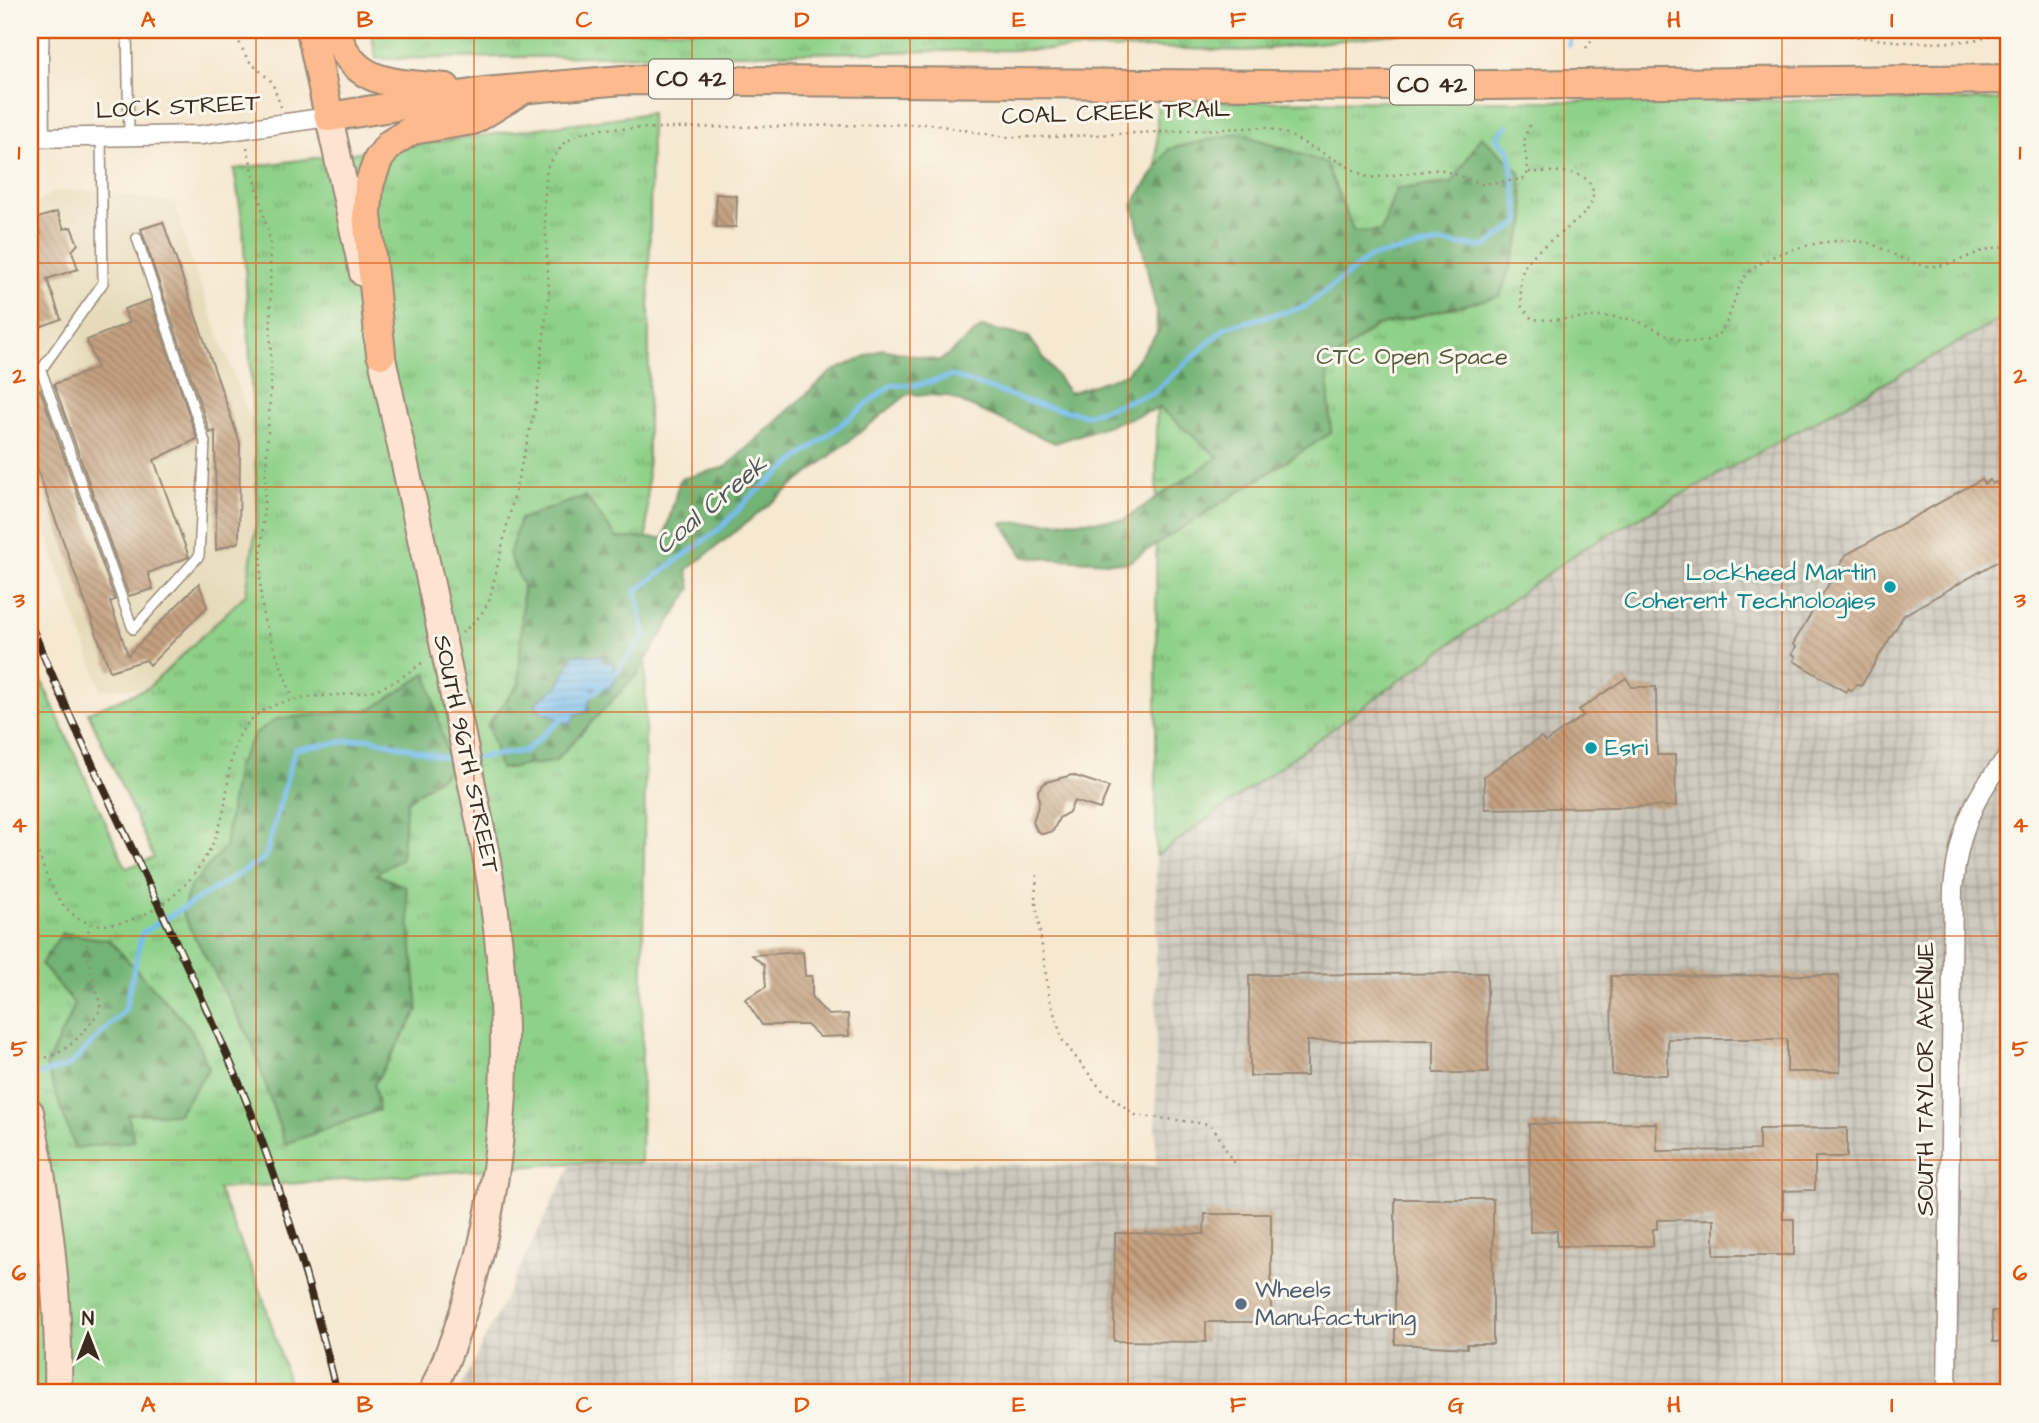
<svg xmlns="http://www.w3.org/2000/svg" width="2039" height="1423" font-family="'Architects Daughter',sans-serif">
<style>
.built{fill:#e6daba}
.industrial{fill:url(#industrial-grid)}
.grass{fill:url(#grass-tufts);stroke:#657e54;stroke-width:2}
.forest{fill:url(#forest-firs);stroke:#576e4a;stroke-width:2}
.water{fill:url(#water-rules);stroke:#597486;stroke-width:2}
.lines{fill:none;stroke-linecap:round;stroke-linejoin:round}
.stream{stroke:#77bdee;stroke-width:5}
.building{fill:url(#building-back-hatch)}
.service-casing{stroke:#988978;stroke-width:12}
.minor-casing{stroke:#988978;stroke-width:21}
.secondary-casing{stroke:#988978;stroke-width:30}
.primary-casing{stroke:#988978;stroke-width:32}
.path{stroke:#988978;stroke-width:2.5;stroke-dasharray:2 5;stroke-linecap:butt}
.service{stroke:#fff;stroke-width:9}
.minor{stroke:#fff;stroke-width:18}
.secondary{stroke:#fee3d2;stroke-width:26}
.primary{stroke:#fcba8e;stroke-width:28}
.rail-casing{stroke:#3b2a1e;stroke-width:8}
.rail{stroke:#fbf7ec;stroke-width:5;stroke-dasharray:16;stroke-linecap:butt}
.secondary-bridge-casing{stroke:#988978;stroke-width:30;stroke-linecap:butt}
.secondary-bridge{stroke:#fee3d2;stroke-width:26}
.grid{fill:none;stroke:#df570d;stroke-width:2;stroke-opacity:0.55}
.culture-dot{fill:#0f9aa8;stroke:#fbf7ec;stroke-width:2.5}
.service-dot{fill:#5c6f8a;stroke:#fbf7ec;stroke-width:2.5}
.labels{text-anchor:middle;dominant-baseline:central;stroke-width:6;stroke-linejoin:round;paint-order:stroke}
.shield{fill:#fbf7ec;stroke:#75685c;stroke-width:2}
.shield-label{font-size:23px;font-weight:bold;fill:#3b2a1e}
.street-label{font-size:24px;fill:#3b2a1e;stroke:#fbf7ec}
.park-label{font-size:24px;fill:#545c3e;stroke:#fbf7ec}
.culture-label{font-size:24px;fill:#0d838f;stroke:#fbf7ec;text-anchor:end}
.service-label{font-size:24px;fill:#4e5e75;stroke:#fbf7ec;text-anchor:start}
.water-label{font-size:26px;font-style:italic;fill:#4d565c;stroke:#fbf7ec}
.neatline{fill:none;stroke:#df570d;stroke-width:2.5}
.grid-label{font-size:23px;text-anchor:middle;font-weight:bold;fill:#df570d}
</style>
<defs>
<pattern id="industrial-grid" width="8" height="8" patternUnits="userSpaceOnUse" patternTransform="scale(1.75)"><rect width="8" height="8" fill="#c8c4b8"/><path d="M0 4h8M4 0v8" fill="none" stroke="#a49f95"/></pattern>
<pattern id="grass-tufts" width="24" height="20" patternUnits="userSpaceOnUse" patternTransform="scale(1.75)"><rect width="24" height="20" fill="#8fd189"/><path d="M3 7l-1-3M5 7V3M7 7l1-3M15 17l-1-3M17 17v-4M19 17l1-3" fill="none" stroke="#76aa6f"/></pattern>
<pattern id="forest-firs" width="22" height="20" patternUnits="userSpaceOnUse" patternTransform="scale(1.75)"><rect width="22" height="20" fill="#73b375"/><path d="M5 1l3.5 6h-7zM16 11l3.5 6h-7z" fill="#60925f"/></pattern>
<pattern id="water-rules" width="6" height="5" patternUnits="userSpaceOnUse" patternTransform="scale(1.75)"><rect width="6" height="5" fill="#77bdee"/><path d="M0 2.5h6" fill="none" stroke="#639ac0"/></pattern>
<pattern id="building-back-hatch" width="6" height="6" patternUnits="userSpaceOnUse" patternTransform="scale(1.75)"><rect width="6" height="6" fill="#c3a080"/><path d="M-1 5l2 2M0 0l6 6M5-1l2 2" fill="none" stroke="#a08368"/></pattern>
</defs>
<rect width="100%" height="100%" fill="#fbf7ec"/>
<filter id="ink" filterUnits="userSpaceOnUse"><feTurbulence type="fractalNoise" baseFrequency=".0143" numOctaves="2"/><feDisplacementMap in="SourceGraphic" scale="14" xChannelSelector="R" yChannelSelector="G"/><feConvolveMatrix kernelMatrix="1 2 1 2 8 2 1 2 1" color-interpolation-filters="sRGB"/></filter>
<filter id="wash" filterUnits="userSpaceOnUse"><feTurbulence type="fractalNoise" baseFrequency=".00686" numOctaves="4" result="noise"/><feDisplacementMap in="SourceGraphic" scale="28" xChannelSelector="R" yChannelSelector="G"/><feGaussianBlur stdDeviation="1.57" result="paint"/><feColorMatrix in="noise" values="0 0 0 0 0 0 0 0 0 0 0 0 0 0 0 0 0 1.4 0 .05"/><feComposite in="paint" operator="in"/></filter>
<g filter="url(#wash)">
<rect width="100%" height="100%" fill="#f6e8d1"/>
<polygon class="built" points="82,190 175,203 190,258 254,429 258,513 246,595 148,688 101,689 30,489 30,208 53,192"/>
<polygon class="industrial" points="2009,315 2009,1393 458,1393 572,1163 1156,1165 1156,856 1582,549"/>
<g class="grass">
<polygon points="371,30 1429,30 1248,51 1157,48 376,59"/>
<polygon points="2009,100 2009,315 1582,549 1156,856 1157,102"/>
<polygon points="651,113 641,1163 572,1163 218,1189 261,1291 292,1393 30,1393 30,1126 42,1122 30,1068 30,655 126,868 154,858 88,712 148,688 246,594 258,513 243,226 234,169"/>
</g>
<g class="forest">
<polygon points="1239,133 1326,163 1354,232 1381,231 1396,189 1452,183 1481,136 1520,172 1526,221 1500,296 1374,327 1327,366 1331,433 1127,563 1024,557 1002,523 1123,520 1218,457 1160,408 1055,443 947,396 908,394 687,570 691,588 638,673 554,762 500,769 488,724 519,684 523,585 509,555 520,519 585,496 617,538 664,538 680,479 726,467 831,372 882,349 940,361 982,327 1029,337 1069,393 1126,374 1160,329 1133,204 1169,149"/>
<polygon points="427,673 451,769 407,801 401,859 376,874 406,887 418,1010 374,1085 379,1110 285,1144 252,1043 182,913 190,887 225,847 236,768 255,733 277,719 372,709"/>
<polygon points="62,933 109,940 191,1029 209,1068 178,1114 128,1114 134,1141 75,1148 46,1066 75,1005 41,964"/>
</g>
<polygon class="water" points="574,654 602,656 605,662 613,662 616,678 609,689 594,687 587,712 576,715 569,725 536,708 536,702 558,686"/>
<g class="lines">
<g class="stream">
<polyline points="1569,45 1571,30"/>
<polyline points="612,677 645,636 636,591 721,528 751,496 891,385 918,385 952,376 1039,405 1086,415 1153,393 1226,327 1305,307 1370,257 1440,243 1485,247 1520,222 1509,149 1496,138 1507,126"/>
<polyline points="588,697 605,684"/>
<polyline points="475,758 525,751 564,717"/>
<polyline points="30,1077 69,1066 125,1010 142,933 265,858 295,749 369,738 458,761"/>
</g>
</g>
<g id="blocks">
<g class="building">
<polygon points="716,194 737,196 736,227 716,227"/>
<polygon points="57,212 64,229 71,227 78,244 72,251 78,269 47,279 61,319 30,331 30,238 41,234 35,219"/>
<polygon points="163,222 240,443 239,542 216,550 215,431 210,433 141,229"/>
<polygon points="150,300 197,439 154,460 189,557 148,573 153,589 129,596 54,384 97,368 87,340 129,323 124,309"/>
<polygon points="40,389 115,600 110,602 128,655 199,583 207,607 150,665 146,660 110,671 30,449 30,393"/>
<polygon points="1982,479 1984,484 1990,480 1992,484 1996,482 2009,506 2009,555 1904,615 1861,686 1856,684 1852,691 1848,688 1846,692 1794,661 1796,656 1792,654 1796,647 1793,644 1846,555"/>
<polygon points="1626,678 1632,687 1656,687 1657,755 1675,755 1676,806 1485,809 1484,776 1541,737 1545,742 1583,716 1579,710"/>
<polygon points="1072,775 1109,787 1100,809 1074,801 1069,812 1059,818 1053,831 1043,834 1037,831 1033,822 1039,803 1038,790 1046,782"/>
<polygon points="803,952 805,976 812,976 812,998 828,1015 848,1014 849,1036 820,1037 807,1025 762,1025 745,999 766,987 764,965 752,955"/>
<polygon points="1487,973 1488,1073 1434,1073 1434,1040 1307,1041 1307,1076 1250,1076 1249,975"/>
<polygon points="1839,975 1840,1072 1787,1072 1787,1039 1668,1039 1668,1075 1612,1075 1611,976"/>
<polygon points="1656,1123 1657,1151 1759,1150 1759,1129 1847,1128 1847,1157 1815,1157 1815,1190 1783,1191 1783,1219 1794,1219 1794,1255 1714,1255 1714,1219 1657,1220 1657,1229 1653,1229 1653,1246 1557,1246 1557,1231 1530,1232 1529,1124"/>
<polygon points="1395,1199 1493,1199 1493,1344 1467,1344 1467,1348 1395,1344"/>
<polygon points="1205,1214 1271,1214 1271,1322 1206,1322 1206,1342 1114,1341 1115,1233 1204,1234"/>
<polygon points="1992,1311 2009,1311 2009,1342 1993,1342"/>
</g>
</g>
</g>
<g filter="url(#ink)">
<use href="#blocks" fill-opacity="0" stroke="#988978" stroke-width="2"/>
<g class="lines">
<defs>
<g id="service">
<polyline points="127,30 129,136"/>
<polyline points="101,136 103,283 41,370 133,629 199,556 205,442 137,238"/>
</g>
<g id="minor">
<polyline points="39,52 40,30"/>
<polyline points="30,53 39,52 40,137"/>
<polyline points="30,138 201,135 329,117"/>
<path d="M1947 1393 1953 889C1958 836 1972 795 2009 756"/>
</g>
<g id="secondary">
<polyline points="329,117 363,273"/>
<polyline points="377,335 435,603"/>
<path d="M30 1112C49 1206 60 1298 58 1393"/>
<path d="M432 1393C513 1213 520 1020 481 829"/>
</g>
<g id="primary">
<polyline points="311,30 329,117 484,92 623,80 1402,86 2009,79"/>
<path d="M336 30C351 87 397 83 446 88"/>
<polyline points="381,354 367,214 369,185 378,160 390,144 412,130 473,120 519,92"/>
</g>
</defs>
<use href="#service" class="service-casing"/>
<use href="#minor" class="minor-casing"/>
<use href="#secondary" class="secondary-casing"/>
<use href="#primary" class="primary-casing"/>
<g class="path">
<polyline points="233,30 248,60 272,82 281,107"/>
<path d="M1808 30C1877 39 1941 52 2009 32"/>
<polyline points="1586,48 1599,30"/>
<polyline points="247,147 270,240 271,377 260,582 263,617 293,699"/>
<path d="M1529 172C1547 173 1585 166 1592 188 1603 218 1535 240 1523 270 1519 281 1521 295 1522 307L1532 319C1565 323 1600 311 1633 320 1658 326 1679 349 1708 340 1735 332 1730 287 1751 270 1775 249 1837 235 1868 243 1888 249 1906 264 1927 266 1956 269 1981 244 2009 247"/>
<path d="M462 633 480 616 489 601 536 404 549 291 544 203 547 167 564 143 581 133 600 129 931 124 1003 137H1052L1264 127 1285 133 1369 178 1440 169 1482 184 1525 179C1534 164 1516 149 1530 125"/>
<path d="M30 827C44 868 57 933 114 924 168 915 208 869 222 818 231 785 225 742 253 718 284 692 328 698 365 692 389 688 407 674 426 660"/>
<polyline points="1037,875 1035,896 1049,997 1063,1041 1100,1088 1135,1115 1208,1124 1214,1128 1234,1164"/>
<path d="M32 1059C63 1060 85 1032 101 1009L87 951 89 924"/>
</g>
<use href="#service" class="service"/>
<use href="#minor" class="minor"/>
<use href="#secondary" class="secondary"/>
<use href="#primary" class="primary"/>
<defs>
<path id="rail" d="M30 623C95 781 176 932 242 1090 282 1188 312 1291 337 1393"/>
</defs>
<use href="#rail" class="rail-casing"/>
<use href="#rail" class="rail"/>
<defs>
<polyline id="secondary-bridge" points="435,603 481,829"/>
</defs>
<use href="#secondary-bridge" class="secondary-bridge-casing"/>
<use href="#secondary-bridge" class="secondary-bridge"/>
</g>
</g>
<path class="grid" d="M256 30V1393M474 30V1393M692 30V1393M910 30V1393M1128 30V1393M1346 30V1393M1564 30V1393M1782 30V1393M30 263H2009M30 487H2009M30 712H2009M30 936H2009M30 1160H2009"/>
<g class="culture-dot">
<circle cx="1890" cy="587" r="7"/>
<circle cx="1591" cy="748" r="7"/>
</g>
<circle class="service-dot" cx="1241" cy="1304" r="7"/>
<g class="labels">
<g class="shield">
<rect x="649" y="59.5" width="84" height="39" rx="5"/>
<rect x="1390" y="65.5" width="84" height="39" rx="5"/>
</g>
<g class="shield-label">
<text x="691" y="79">CO 42</text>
<text x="1432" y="85">CO 42</text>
</g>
<g class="street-label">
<text transform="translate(178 107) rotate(-3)">LOCK STREET</text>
<text transform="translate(1116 113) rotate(-2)">COAL CREEK TRAIL</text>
<text transform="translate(466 754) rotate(78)">SOUTH 96TH STREET</text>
<text transform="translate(1926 1079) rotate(-90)">SOUTH TAYLOR AVENUE</text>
</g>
<g class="park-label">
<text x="1412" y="357">CTC Open Space</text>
</g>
<g class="culture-label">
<text x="1876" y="573">Lockheed Martin<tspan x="1876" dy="28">Coherent Technologies</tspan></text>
<text x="1605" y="748" text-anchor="start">Esri</text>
</g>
<g class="service-label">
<text x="1255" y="1290">Wheels<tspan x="1255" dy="28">Manufacturing</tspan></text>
</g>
<g class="water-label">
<text transform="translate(711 505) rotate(-40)">Coal Creek</text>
</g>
</g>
<rect width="2039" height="1423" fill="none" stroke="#fbf7ec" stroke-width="77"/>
<g transform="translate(88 1335)" stroke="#fbf7ec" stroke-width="5" paint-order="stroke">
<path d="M0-5L12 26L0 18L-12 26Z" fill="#3b2a1e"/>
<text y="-10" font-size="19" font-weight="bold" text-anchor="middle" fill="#3b2a1e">N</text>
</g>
<rect x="38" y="38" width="1962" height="1346" class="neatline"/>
<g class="grid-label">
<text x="148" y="27">A</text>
<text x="365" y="27">B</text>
<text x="584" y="27">C</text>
<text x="802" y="27">D</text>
<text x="1019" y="27">E</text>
<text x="1238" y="27">F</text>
<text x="1456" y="27">G</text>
<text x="1674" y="27">H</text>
<text x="1892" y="27">I</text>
<text x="19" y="159">1</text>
<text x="2020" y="159">1</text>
<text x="19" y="383">2</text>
<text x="2020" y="383">2</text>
<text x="19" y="607">3</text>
<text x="2020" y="607">3</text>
<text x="19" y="832">4</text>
<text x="2020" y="832">4</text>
<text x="19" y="1056">5</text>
<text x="2020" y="1056">5</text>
<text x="19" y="1280">6</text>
<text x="2020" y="1280">6</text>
<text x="148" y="1412">A</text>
<text x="365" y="1412">B</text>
<text x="584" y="1412">C</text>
<text x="802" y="1412">D</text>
<text x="1019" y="1412">E</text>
<text x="1238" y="1412">F</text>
<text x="1456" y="1412">G</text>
<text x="1674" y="1412">H</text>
<text x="1892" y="1412">I</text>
</g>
</svg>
